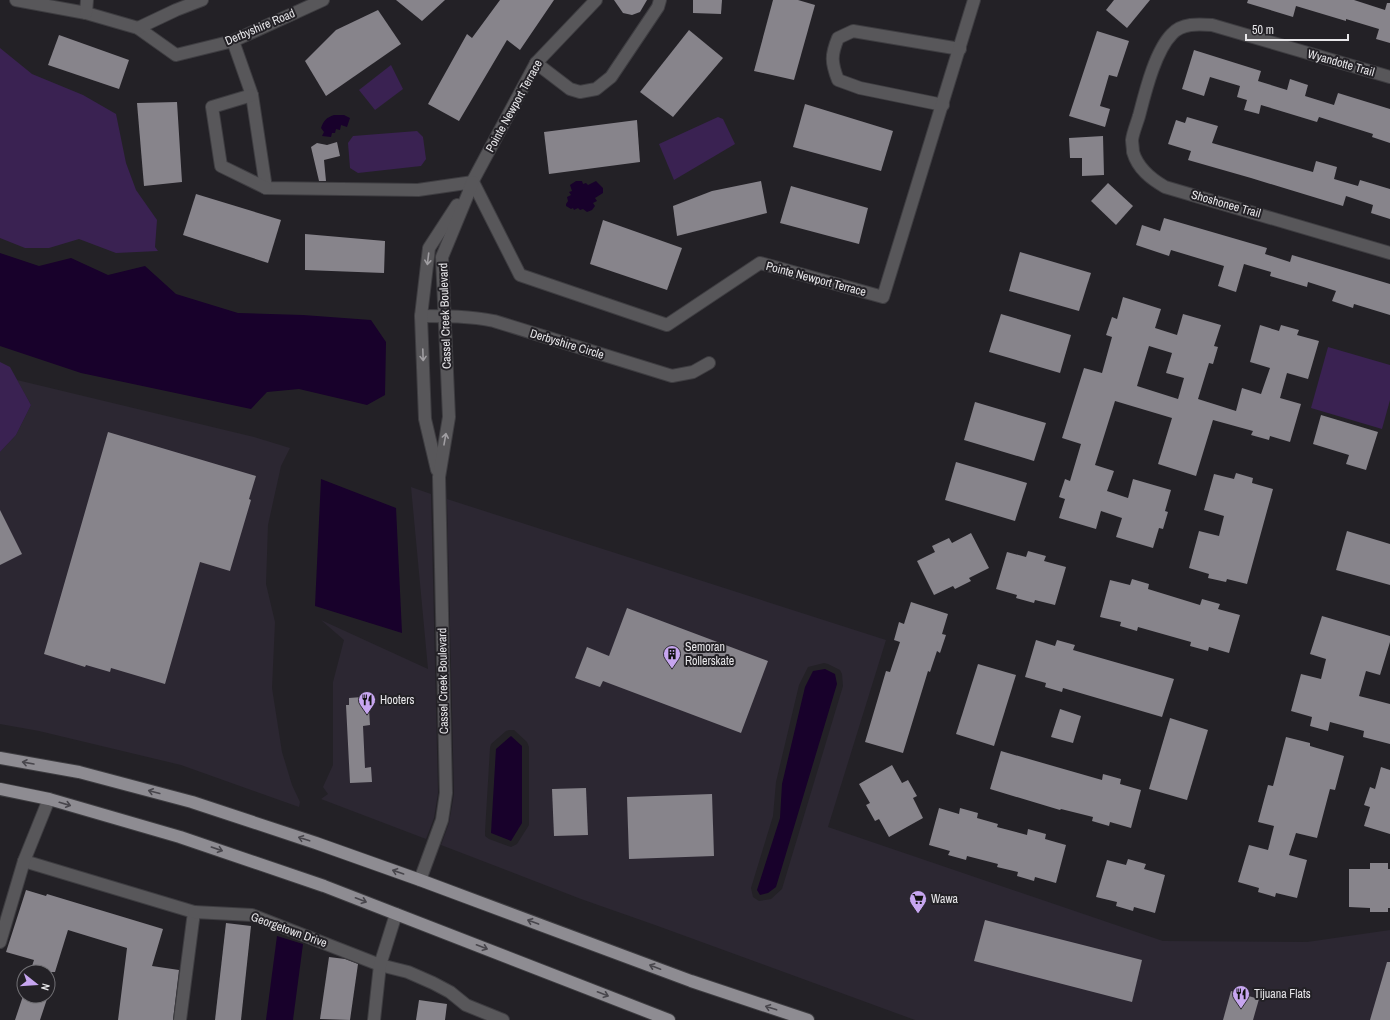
<svg xmlns="http://www.w3.org/2000/svg" width="1390" height="1020" font-family="'Archivo Narrow',sans-serif">
<style>
.built{fill:#2c2732;fill-rule:evenodd}
.green{fill:#3a2252}
.water{fill:#18012b}
.building{fill:#87848b;fill-rule:evenodd}
.lines{fill:none;stroke-linecap:round;stroke-linejoin:round}
.minor-casing{stroke:#3e3d41;stroke-width:14}
.major-casing{stroke:#3e3d41;stroke-width:14}
.minor{stroke:#58575a;stroke-width:12}
.major{stroke:#8e8c92;stroke-width:12}
.oneway{stroke:#a09ea2}
.oneway2{stroke:#48464c}
.labels{text-anchor:middle;dominant-baseline:central;stroke-width:4;stroke-linejoin:round;paint-order:stroke}
.street-label{font-size:12px;fill:#e7e6e9;stroke:#232126}
.poi-label{font-size:12px;fill:#e7e6e9;stroke:#232126;text-anchor:start}
</style>
<rect width="100%" height="100%" fill="#232126"/>
<g class="built">
<polygon points="17,380 254,437 290,448 281,466 268,525 266,584 275,622 272,688 282,752 292,785 300,802 299,807 181,765 39,731 0,724 0,452 16,435 31,405"/>
<polygon points="411,487 431,494 438,793 434,818 426,839 321,799 328,794 323,787 333,765 333,682 344,640 321,620 428,669"/>
<path d="M447 499 886 640 828 827 1163 941 1307 942 1390 930V1020H915L655 925 581 899 441 845 449 823 454 794ZM824 663 828 664 840 670 842 674 843 686 782 889 771 899 759 901 753 897 751 888 773 816 776 782 799 685 808 667ZM509 730H514L527 742 529 747V825L517 844 511 847 489 839 485 836V832L490 748 491 744 506 731Z"/>
</g>
<g class="green">
<polygon points="0,48 32,74 83,95 116,114 126,163 136,190 157,220 155,247 158,251 116,253 79,239 49,248 25,248 0,238"/>
<polygon points="391,65 403,89 375,110 359,90"/>
<polygon points="718,117 723,119 735,144 674,180 659,144"/>
<polygon points="417,131 423,137 426,159 421,166 358,173 350,168 348,143 353,136"/>
<polygon points="1328,347 1390,365 1390,400 1382,429 1311,408"/>
<polygon points="0,362 10,367 31,405 16,435 0,452"/>
</g>
<g class="water">
<path d="M334 115H344L350 118 347 127 341 125 340 130 336 129 335 133H332L331 137 322 136 324 132 321 128C324 120 326 118 334 115Z"/>
<polygon points="576,181 582,181 583,184 586,183 588,185 596,181 603,188 603,193 595,198 597,201 593,203 595,206 592,210 587,212 583,209 580,210 578,208 574,210 573,208 571,209 566,206 566,204 568,201 567,197 571,195 569,192 572,191 570,185"/>
<polygon points="0,253 39,266 71,258 108,275 145,266 176,294 238,313 303,315 371,320 386,342 385,395 367,405 299,389 267,392 251,409 81,373 0,346"/>
<polygon points="321,479 396,508 402,633 315,606"/>
<polygon points="825,669 835,674 837,684 776,887 768,893 760,895 757,890 780,818 782,784 805,687 813,671"/>
<polygon points="511,736 522,746 522,823 511,841 491,833 496,749"/>
<polygon points="277,936 303,944 293,1020 266,1020"/>
</g>
<g class="building">
<polygon points="396,0 445,0 422,21"/>
<polygon points="500,0 554,0 520,50 507,40 459,121 428,104 467,34 472,38"/>
<polygon points="614,0 647,0 640,12 632,15 623,13"/>
<polygon points="693,0 722,0 721,14 693,13"/>
<polygon points="773,0 798,0 815,5 794,80 754,71"/>
<polygon points="1114,0 1150,0 1127,28 1106,10"/>
<polygon points="1248,0 1354,0 1385,10 1387,3 1390,3 1390,43 1376,39 1379,29 1346,19 1346,21 1296,6 1293,17 1247,3"/>
<polygon points="378,10 401,44 326,96 305,61 336,30"/>
<polygon points="689,30 723,58 673,117 640,92"/>
<polygon points="1097,31 1129,41 1117,77 1109,75 1100,106 1110,109 1105,127 1069,116"/>
<polygon points="59,35 129,60 119,89 48,65"/>
<polygon points="1194,50 1261,71 1258,81 1287,90 1290,79 1308,85 1305,96 1334,105 1338,93 1390,109 1390,143 1372,137 1373,134 1319,117 1317,122 1261,105 1259,114 1244,110 1247,100 1237,97 1240,86 1210,77 1204,96 1182,89"/>
<polygon points="177,102 182,182 144,186 137,103"/>
<polygon points="805,104 893,131 881,171 793,147"/>
<polygon points="1187,117 1218,126 1212,143 1313,172 1316,161 1337,167 1334,179 1358,186 1360,180 1390,189 1390,219 1371,213 1373,205 1346,196 1343,206 1251,178 1188,160 1191,151 1168,144 1176,120 1185,123"/>
<polygon points="637,120 640,162 549,174 544,132"/>
<polygon points="1103,136 1104,175 1082,176 1082,158 1070,158 1069,138"/>
<polygon points="337,142 340,156 324,160 326,181 319,181 311,147 317,143 327,145"/>
<polygon points="761,181 767,213 677,236 673,206 712,191"/>
<polygon points="1108,183 1133,206 1116,225 1091,201"/>
<polygon points="791,186 868,208 859,244 780,223"/>
<polygon points="196,194 281,220 268,263 183,235"/>
<polygon points="1164,218 1267,248 1265,254 1290,262 1292,255 1390,284 1390,315 1354,304 1353,308 1332,301 1336,291 1308,282 1307,287 1270,276 1271,272 1244,264 1236,292 1218,286 1224,266 1171,250 1169,256 1136,245 1142,225 1160,231"/>
<polygon points="603,220 682,248 667,290 590,264"/>
<polygon points="305,234 385,241 384,273 305,270"/>
<polygon points="1020,252 1091,273 1079,311 1009,291"/>
<path d="M1123 297 1161 309 1155 328 1177 335 1183 314 1221 325 1214 346 1218 347 1213 364 1209 363 1198 399 1236 411 1242 388 1261 394 1270 368 1250 362 1260 325 1279 331 1281 325 1299 330 1297 335 1319 341 1308 379 1287 373 1280 398 1301 404 1290 442 1270 436 1269 440 1251 435 1253 431 1213 420 1196 476 1158 464 1172 418 1115 401 1095 465 1114 471 1107 491 1128 498 1133 479 1171 490 1165 511 1168 512 1163 529 1159 528 1153 548 1116 537 1122 518 1101 511 1096 529 1059 518 1065 499 1059 497 1065 479 1070 481 1081 444 1062 438 1084 368 1102 373 1112 337 1106 335 1112 317 1117 319ZM1149 346 1172 353 1166 373 1184 378 1178 399 1137 386Z"/>
<polygon points="1001,314 1071,335 1060,373 989,352"/>
<polygon points="975,402 1046,423 1034,461 964,440"/>
<polygon points="1321,415 1378,432 1366,470 1346,464 1349,455 1313,444"/>
<polygon points="108,432 256,476 249,499 251,500 230,571 200,562 165,684 111,668 110,672 86,665 85,667 44,654"/>
<polygon points="956,462 1027,483 1015,521 945,500"/>
<polygon points="1236,473 1253,478 1252,483 1273,489 1247,584 1227,579 1226,582 1208,578 1209,574 1189,568 1199,531 1219,536 1224,516 1204,510 1214,474 1234,479"/>
<polygon points="0,510 22,554 0,565"/>
<polygon points="1347,531 1390,544 1390,585 1336,570"/>
<polygon points="971,533 989,568 969,578 971,581 955,589 953,586 934,595 917,561 935,552 932,546 949,538 952,543"/>
<polygon points="1028,551 1046,556 1044,561 1066,567 1055,605 1035,600 1034,603 1016,598 1017,595 996,589 1007,552 1026,557"/>
<polygon points="1132,579 1149,584 1148,589 1200,605 1202,599 1220,604 1218,609 1240,615 1229,653 1209,647 1208,651 1190,646 1191,642 1138,627 1137,631 1120,626 1121,622 1100,617 1110,580 1130,585"/>
<polygon points="911,602 948,614 942,634 946,635 940,653 937,651 930,672 928,671 903,753 865,742 886,671 890,672 900,642 894,640 899,622 904,624"/>
<polygon points="627,608 768,661 741,733 603,681 600,687 575,678 587,647 609,656"/>
<polygon points="1322,616 1390,636 1390,642 1380,675 1366,671 1359,696 1390,704 1390,744 1363,737 1364,731 1330,722 1328,731 1310,726 1312,717 1291,711 1301,674 1321,679 1326,659 1310,654"/>
<polygon points="1036,640 1055,646 1057,640 1075,645 1073,650 1174,679 1162,717 1063,688 1062,692 1045,687 1046,683 1025,677"/>
<polygon points="978,664 1016,675 994,746 956,734"/>
<polygon points="362,697 362,709 369,709 370,725 363,726 365,768 371,767 372,782 350,783 346,705 349,705 349,698"/>
<polygon points="1060,709 1081,716 1073,743 1051,737"/>
<polygon points="1170,718 1208,730 1187,800 1149,789"/>
<polygon points="1286,737 1310,743 1310,746 1344,756 1335,790 1330,789 1317,838 1296,833 1289,855 1307,860 1297,898 1276,893 1275,897 1258,892 1259,888 1238,882 1249,845 1268,850 1274,826 1258,822 1268,785 1273,786"/>
<polygon points="1001,751 1102,780 1103,774 1121,779 1120,784 1141,790 1131,828 1110,822 1109,826 1092,821 1093,817 1061,809 1060,810 990,789"/>
<polygon points="892,765 902,783 908,780 917,796 913,798 923,818 889,837 879,819 875,821 866,805 870,803 859,784"/>
<polygon points="1381,767 1390,770 1390,834 1364,826 1370,807 1364,805 1370,787 1375,789"/>
<polygon points="586,788 588,835 554,836 552,789"/>
<polygon points="712,794 714,856 629,859 627,797"/>
<polygon points="939,808 959,814 960,808 978,813 977,818 998,824 997,827 1027,835 1028,829 1046,834 1045,839 1066,845 1056,883 1035,877 1034,881 1017,876 1018,872 997,867 998,864 967,856 966,860 948,855 950,851 929,845"/>
<polygon points="1128,859 1146,864 1144,869 1165,875 1155,913 1134,907 1133,911 1116,906 1117,902 1096,897 1107,860 1126,865"/>
<polygon points="1370,863 1388,863 1388,869 1390,869 1390,908 1388,908 1388,912 1370,912 1370,908 1349,907 1349,869 1370,869"/>
<polygon points="26,890 46,896 47,894 163,929 152,966 179,970 173,1020 118,1020 127,948 68,930 55,972 30,972 34,960 6,952"/>
<polygon points="985,920 1142,960 1132,1002 974,961"/>
<polygon points="226,923 251,926 241,1020 215,1020"/>
<polygon points="329,957 345,959 358,964 350,1020 320,1019"/>
<polygon points="1387,962 1390,962 1390,1020 1370,1020"/>
<polygon points="1231,991 1259,999 1253,1020 1223,1020"/>
<polygon points="23,996 48,996 40,1020 15,1020"/>
<polygon points="419,1000 447,1004 445,1020 416,1020"/>
</g>
<g class="lines">
<defs>
<g id="minor">
<polyline points="16,0 86,13 138,28 176,55 233,41 323,0"/>
<polyline points="86,13 87,0"/>
<polyline points="138,28 176,10 202,0"/>
<polyline points="233,41 252,95 266,188 418,190 473,182"/>
<polyline points="536,63 570,89 580,92 596,89 611,77 658,7 660,0"/>
<path d="M1390 77 1212 25C1198 24 1182 23 1172 34 1155 51 1145 93 1139 116 1137 123 1133 132 1132 140 1132 143 1133 148 1133 152 1138 169 1151 179 1165 187L1390 253"/>
<polyline points="252,95 212,107 221,166 266,188"/>
<path d="M943 105 860 88 838 80C831 62 831 55 838 38L853 31 960 49"/>
<polyline points="473,182 520,275 667,325 760,263 883,297 974,0"/>
<polyline points="469,188 536,63 596,0"/>
<path d="M421 316C446 316 470 316 494 321L672 376 693 372 709 363"/>
<polyline points="437,470 425,419 421,316 429,248 457,205"/>
<polyline points="24,861 194,912 180,1020"/>
<polyline points="420,880 442,820 446,793 439,477 449,417 442,257 473,182"/>
<polyline points="194,912 252,915 380,965 408,972 433,983 450,992 466,1005 503,1020"/>
<polyline points="0,942 24,861 49,799"/>
<polyline points="374,1020 380,965 396,914"/>
</g>
<g id="major">
<polyline points="0,758 79,772 192,802 316,843 420,880 691,981 808,1020"/>
<polyline points="0,789 49,799 180,837 324,886 669,1020"/>
</g>
</defs>
<use href="#minor" class="minor-casing"/>
<use href="#major" class="major-casing"/>
<use href="#minor" class="minor"/>
<use href="#major" class="major"/>
</g>
<defs><path id="oneway-shaft" d="M-6 0H5M1.5-3L5.5 0L1.5 3" fill="none" stroke-width="1.6" stroke-linecap="round" stroke-linejoin="round"/></defs>
<g class="oneway">
<use href="#oneway-shaft" transform="translate(428 259) rotate(97)"/>
<use href="#oneway-shaft" transform="translate(423 355) rotate(88)"/>
<use href="#oneway-shaft" transform="translate(445 439) rotate(-80)"/>
</g>
<g class="oneway2">
<use href="#oneway-shaft" transform="translate(28 763) rotate(-170)"/>
<use href="#oneway-shaft" transform="translate(154 792) rotate(-165)"/>
<use href="#oneway-shaft" transform="translate(65 804) rotate(16)"/>
<use href="#oneway-shaft" transform="translate(304 839) rotate(-162)"/>
<use href="#oneway-shaft" transform="translate(217 849) rotate(19)"/>
<use href="#oneway-shaft" transform="translate(398 872) rotate(-161)"/>
<use href="#oneway-shaft" transform="translate(361 900) rotate(21)"/>
<use href="#oneway-shaft" transform="translate(533 922) rotate(-160)"/>
<use href="#oneway-shaft" transform="translate(482 947) rotate(21)"/>
<use href="#oneway-shaft" transform="translate(655 967) rotate(-159)"/>
<use href="#oneway-shaft" transform="translate(603 994) rotate(21)"/>
<use href="#oneway-shaft" transform="translate(771 1008) rotate(-162)"/>
</g>
<defs>
<symbol id="building-pin" viewBox="-11 -11 22 30"><path d="M0 17L-7.5 6A9.5 9.5 0 1 1 7.5 6Z" fill="#c7a6f0" stroke="#232126"/><path d="M-4-6H4V6H1V3H-1V6H-4ZM-2.5-4.3h1.7v1.8h-1.7ZM.8-4.3h1.7v1.8H.8ZM-2.5-1h1.7V.8h-1.7ZM.8-1h1.7V.8H.8Z" fill="#111"/></symbol>
<symbol id="restaurant-pin" viewBox="-11 -11 22 30"><path d="M0 17L-7.5 6A9.5 9.5 0 1 1 7.5 6Z" fill="#c7a6f0" stroke="#232126"/><path d="M-5-6h1v4h1v-4h1v4h1v-4h1v5L-1.5 .5V6h-2V.5L-5-1ZM5-6V6H3V1.5H1.5Q1.5-4 5-6Z" fill="#111"/></symbol>
<symbol id="supermarket-pin" viewBox="-11 -11 22 30"><path d="M0 17L-7.5 6A9.5 9.5 0 1 1 7.5 6Z" fill="#c7a6f0" stroke="#232126"/><path d="M-6-5.5h2.5l.6 2H6L4.5 2H-2.5L-4.4-4H-6ZM-1.5 3.2a1.3 1.3 0 1 0 .1 0ZM3 3.2a1.3 1.3 0 1 0 .1 0Z" fill="#111"/></symbol>
</defs>
<g fill-rule="evenodd">
<use href="#building-pin" x="662" y="644" width="20" height="27"/>
<use href="#restaurant-pin" x="357" y="690" width="20" height="27"/>
<use href="#supermarket-pin" x="908" y="889" width="20" height="27"/>
<use href="#restaurant-pin" x="1231" y="984" width="20" height="27"/>
</g>
<g class="labels">
<g class="street-label">
<text transform="translate(260 27) rotate(-23)">Derbyshire Road</text>
<text transform="translate(1341 63) rotate(16)">Wyandotte Trail</text>
<text transform="translate(514 106) rotate(-61)">Pointe Newport Terrace</text>
<text transform="translate(1226 204) rotate(16)">Shoshonee Trail</text>
<text transform="translate(816 279) rotate(15)">Pointe Newport Terrace</text>
<text transform="translate(445 316) rotate(-92)">Cassel Creek Boulevard</text>
<text transform="translate(567 344) rotate(17)">Derbyshire Circle</text>
<text transform="translate(443 681) rotate(-91)">Cassel Creek Boulevard</text>
<text transform="translate(289 930) rotate(20)">Georgetown Drive</text>
</g>
<g class="poi-label">
<text x="685" y="647">Semoran<tspan x="685" dy="14">Rollerskate</tspan></text>
<text x="380" y="700">Hooters</text>
<text x="931" y="899">Wawa</text>
<text x="1254" y="994">Tijuana Flats</text>
</g>
</g>
<g transform="translate(36 984) rotate(107)"><circle r="19" fill="#232126" stroke="#717074"/>
<path d="M0-3L7 15L0 10L-7 15Z" fill="#c7a6f0"/>
<text y="-6" font-size="11" font-weight="bold" text-anchor="middle" fill="#e7e6e9">N</text>
</g>
<path d="M1246 34v6h102v-6" fill="none" stroke="#e7e6e9" stroke-width="2"/>
<text x="1252" y="34" font-size="12" fill="#e7e6e9" stroke="#232126" stroke-width="3" paint-order="stroke">50 m</text>
</svg>
